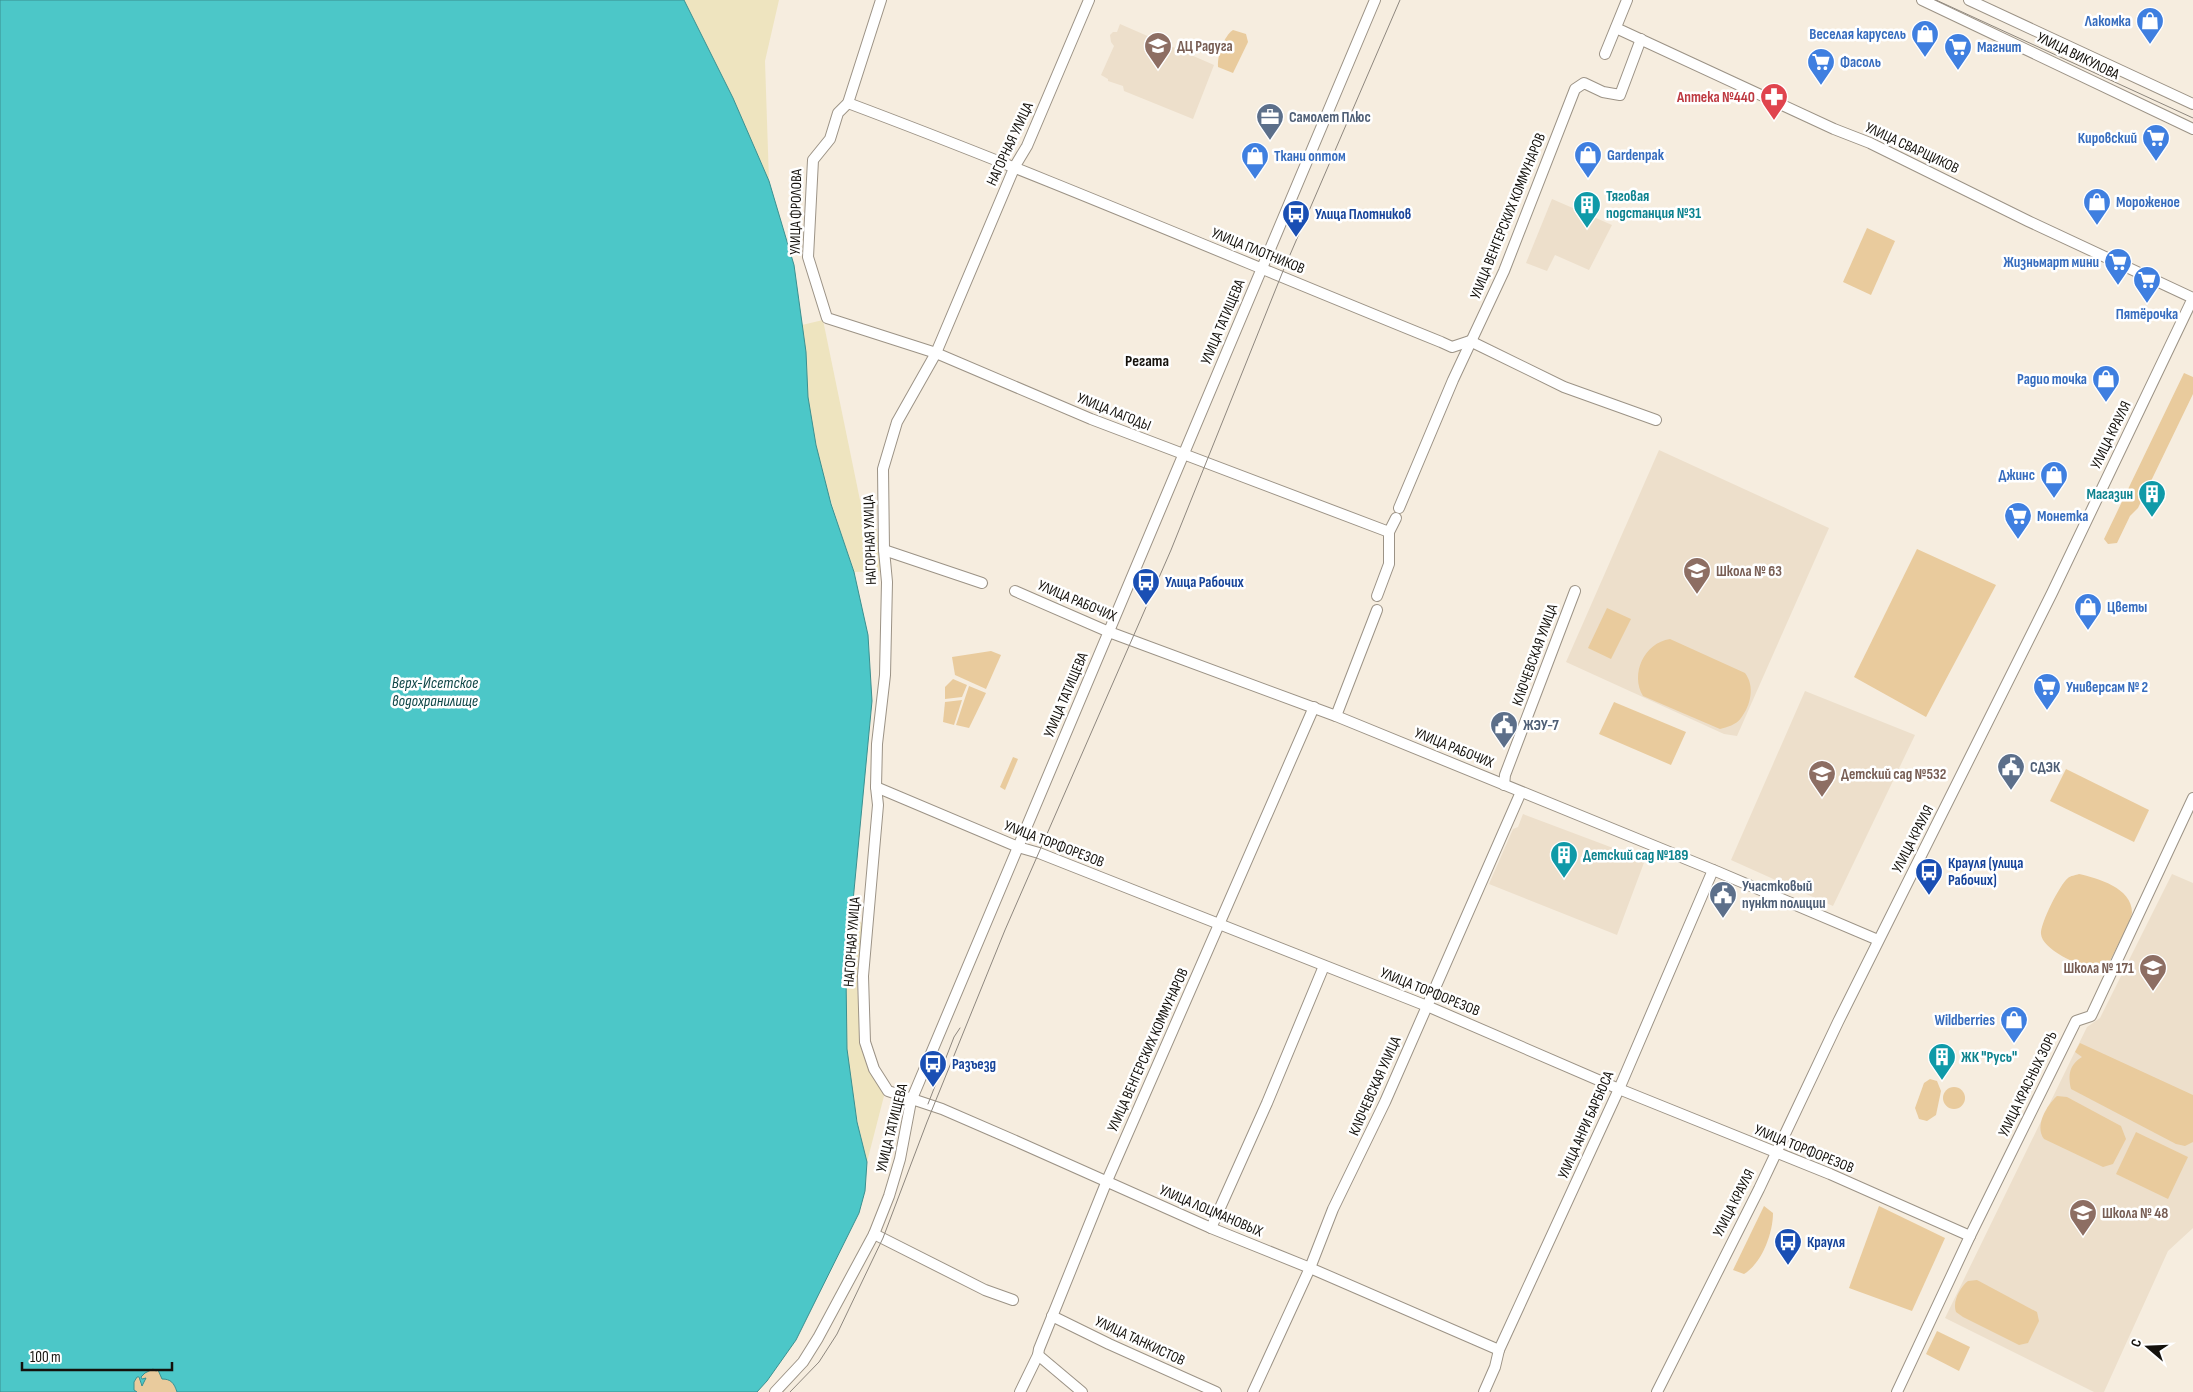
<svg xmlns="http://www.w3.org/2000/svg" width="2193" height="1392" font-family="'Sofia Sans Condensed',sans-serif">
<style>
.built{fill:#eddfcb}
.green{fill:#e9cb9d}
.sand{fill:#eee4bf}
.water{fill:#4cc7c8;stroke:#3b9090}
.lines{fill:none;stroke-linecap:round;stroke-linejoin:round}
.minor-casing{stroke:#9c9386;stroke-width:12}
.minor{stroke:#fff;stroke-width:10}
.tram{stroke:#8e877e;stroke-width:1}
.labels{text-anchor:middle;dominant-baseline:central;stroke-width:5;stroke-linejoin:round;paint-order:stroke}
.shop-label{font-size:15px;font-weight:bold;fill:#366cbe;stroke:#fff;text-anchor:start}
.education-label{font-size:15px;font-weight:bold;fill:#785e54;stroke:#fff;text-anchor:start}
.street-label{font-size:15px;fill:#14110c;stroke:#fff}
.health-label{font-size:15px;font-weight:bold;fill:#be3a42;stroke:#fff;text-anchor:end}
.service-label{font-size:15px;font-weight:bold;fill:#4e5e75;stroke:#fff;text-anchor:start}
.culture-label{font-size:15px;font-weight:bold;fill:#0d838f;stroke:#fff;text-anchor:start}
.transit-label{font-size:15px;font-weight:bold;fill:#164399;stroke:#fff;text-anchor:start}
.neighbourhood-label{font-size:16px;font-weight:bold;fill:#14110c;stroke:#fff}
.water-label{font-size:16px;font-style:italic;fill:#0f4647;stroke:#fff}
</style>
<rect width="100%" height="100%" fill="#f6eddf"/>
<g class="built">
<polygon points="1120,24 1214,65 1193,119 1124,91 1123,86 1108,81 1108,79 1101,75 1114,46 1111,42 1110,35 1113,32 1117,32"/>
<polygon points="1552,199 1612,225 1589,270 1555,255 1547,271 1526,263"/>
<polygon points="1659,450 1829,528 1737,736 1724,734 1566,662"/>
<polygon points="1805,691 1915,735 1833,906 1731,860"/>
<polygon points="1523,814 1645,860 1617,935 1489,884 1513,829 1518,827"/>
<polygon points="2172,874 2193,883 2193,1228 2168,1251 2104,1392 2094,1392 1945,1318 2087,1027 2100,1018"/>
</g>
<g class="green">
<path d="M1233 30 1246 34 1248 42 1233 73 1218 67C1217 55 1224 36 1233 30Z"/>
<polygon points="1867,228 1895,241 1871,295 1843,282"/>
<polygon points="2184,373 2193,377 2193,394 2138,508 2130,516 2117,543 2108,544 2104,539"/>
<polygon points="1917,549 1996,585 1926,717 1854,677"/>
<polygon points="1607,608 1631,619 1611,659 1588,648"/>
<path d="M1670 639 1745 673C1755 686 1751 705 1741 718 1736 725 1727 727 1720 729L1643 696C1630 674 1644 643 1670 639Z"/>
<polygon points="991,651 1001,655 986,689 955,675 952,657"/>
<polygon points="953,679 967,685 962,697 945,699 945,687"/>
<polygon points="969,686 986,693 969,728 956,725"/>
<polygon points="962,700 954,725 943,722 945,702"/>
<polygon points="1614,702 1686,732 1671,765 1599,734"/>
<polygon points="1013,757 1018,759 1005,790 1000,787"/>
<polygon points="2066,769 2149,810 2134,842 2050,801"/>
<path d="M2079 874C2097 878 2132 888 2132 912 2132 919 2114 952 2110 961 2104 964 2098 968 2091 967 2078 966 2042 949 2041 934 2040 924 2060 884 2068 878 2070 876 2076 875 2079 874Z"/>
<path d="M2080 1043 2193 1095V1142L2185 1146 2176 1144 2071 1089C2068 1075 2069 1065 2082 1057L2075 1052Z"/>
<polygon points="1930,1079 1937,1081 1941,1091 1936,1115 1927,1121 1919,1119 1915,1108 1924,1083"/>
<circle cx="1954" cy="1098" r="11"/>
<path d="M2057 1096 2067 1097 2121 1126 2126 1139 2113 1164 2103 1167 2044 1139C2034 1126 2047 1105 2057 1096Z"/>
<polygon points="2136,1132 2188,1157 2168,1199 2116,1174"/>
<path d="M1764 1206 1773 1213C1773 1233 1762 1263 1744 1274L1733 1270Z"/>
<polygon points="1879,1206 1945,1238 1912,1311 1849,1288"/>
<path d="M1977 1280 2037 1312 2039 1321 2028 1343 2019 1345 1963 1317 1956 1312C1952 1302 1960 1287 1968 1281Z"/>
<polygon points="1937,1331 1970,1347 1959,1371 1926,1354"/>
<path d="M153 1369C164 1370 174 1383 177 1392H137L133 1390 134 1382 137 1377 140 1379 141 1385 144 1379 141 1377 145 1373Z"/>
</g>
<g class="sand">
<polygon points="684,0 779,0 765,61 769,181 733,98"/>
<path d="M823 320 861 505 877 530 882 571 854 572C835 515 815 457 808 397 805 373 806 349 802 325Z"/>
<path d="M852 917 865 925 857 982 861 1049 884 1096 867 1162C855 1114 845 1063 845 1013 845 981 849 949 852 917Z"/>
</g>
<path class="water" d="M0 0H684L733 98 769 181 794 265 806 352 808 397 816 445 831 504 854 572 868 635 872 701 846 975 847 1049 857 1122 867 1162 865 1191 859 1213 796 1340 767 1381 757 1392H177C174 1383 171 1379 162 1379L158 1370 156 1371 153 1369 145 1373 141 1377 142 1379 146 1378 142 1386 139 1377H137L134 1382V1390L137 1392H0Z"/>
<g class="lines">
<defs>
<g id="minor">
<polyline points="881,0 848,103 838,113 830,139 813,160 808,257 827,318 936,353 1091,419 1389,532"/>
<polyline points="1089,0 1027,146 1015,166 936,353 897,422 883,469 884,550 887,582 885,675 877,744 876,787 878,805 863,976 865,1042 874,1069 888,1091 942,1109 1018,1142 1211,1228 1310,1268 1499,1350"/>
<polyline points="1922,0 2193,129"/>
<polyline points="1969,0 2193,104"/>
<polyline points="1616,28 1834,129 1870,143 2028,221 2193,298"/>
<polyline points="1605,54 1627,0"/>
<path d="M848 103C1048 178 1243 262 1441 342L1452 347 1470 341 1564 387 1656 420"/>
<polyline points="1399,508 1453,380 1504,271 1575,89 1584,83 1603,92 1620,95 1641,39"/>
<polyline points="884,550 982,583"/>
<polyline points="1015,591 1109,632 1336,716 1718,872 1878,940"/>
<polyline points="1377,596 1389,564 1389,532 1396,518"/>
<polyline points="1336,716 1377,610"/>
<polyline points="1504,785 1505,775 1575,591"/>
<polyline points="876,787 1018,847 1039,853 1427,1006 1619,1089 1830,1174 1970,1236"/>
<polyline points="1211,1228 1267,1103 1324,966"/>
<polyline points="874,1234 985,1290 1013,1300"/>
<polyline points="1052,1316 1109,1344 1216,1392"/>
<polyline points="1038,1355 1082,1392"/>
<polyline points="775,1392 803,1362 818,1338 874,1234 889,1196 900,1159 911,1101 1375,0"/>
<polyline points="1020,1392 1038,1355 1039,1349 1106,1183 1314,707"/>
<polyline points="1253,1392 1310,1268 1333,1209 1385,1102 1521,792"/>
<polyline points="1484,1392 1495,1367 1499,1350 1619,1089 1713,870"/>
<polyline points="1657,1392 1759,1189 1838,1022 2052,593 2193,298"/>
<polyline points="1897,1392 1970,1236 2076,1021 2091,1016 2193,798"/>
</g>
</defs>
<use href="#minor" class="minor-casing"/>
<use href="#minor" class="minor"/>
<g class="tram">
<polyline points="1936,0 2193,118"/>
<polyline points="928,1104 954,1037 960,1028"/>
<polyline points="790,1392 819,1362 837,1334 883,1238 927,1122 1005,930 1171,550 1283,271 1400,0"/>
</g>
</g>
<defs>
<symbol id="shop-pin" viewBox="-11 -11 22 30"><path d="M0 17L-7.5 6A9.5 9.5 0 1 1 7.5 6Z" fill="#3f7fe0" stroke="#fff"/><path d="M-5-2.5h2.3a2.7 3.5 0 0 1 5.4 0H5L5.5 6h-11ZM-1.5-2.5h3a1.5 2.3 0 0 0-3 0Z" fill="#fff"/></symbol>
<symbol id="school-pin" viewBox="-11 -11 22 30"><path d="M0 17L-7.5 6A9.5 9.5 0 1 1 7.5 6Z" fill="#8d6e63" stroke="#fff"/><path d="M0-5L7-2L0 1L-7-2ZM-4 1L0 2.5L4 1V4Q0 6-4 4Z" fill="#fff"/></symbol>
<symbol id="supermarket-pin" viewBox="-11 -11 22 30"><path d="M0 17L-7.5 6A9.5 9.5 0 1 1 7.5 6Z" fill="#3f7fe0" stroke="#fff"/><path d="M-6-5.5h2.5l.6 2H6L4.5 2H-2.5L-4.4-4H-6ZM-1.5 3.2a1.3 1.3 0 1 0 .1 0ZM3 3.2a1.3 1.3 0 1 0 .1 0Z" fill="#fff"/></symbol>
<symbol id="pharmacy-pin" viewBox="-11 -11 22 30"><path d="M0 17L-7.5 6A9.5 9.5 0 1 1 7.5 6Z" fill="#e0444e" stroke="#fff"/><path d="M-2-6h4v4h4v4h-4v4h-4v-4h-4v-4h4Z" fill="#fff"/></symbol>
<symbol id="office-pin" viewBox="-11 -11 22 30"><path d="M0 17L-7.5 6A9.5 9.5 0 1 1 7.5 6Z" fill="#5c6f8a" stroke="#fff"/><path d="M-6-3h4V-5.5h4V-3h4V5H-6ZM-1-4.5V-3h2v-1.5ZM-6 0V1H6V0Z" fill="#fff"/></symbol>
<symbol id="building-pin" viewBox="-11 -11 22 30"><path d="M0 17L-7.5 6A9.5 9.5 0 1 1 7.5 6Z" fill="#0f9aa8" stroke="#fff"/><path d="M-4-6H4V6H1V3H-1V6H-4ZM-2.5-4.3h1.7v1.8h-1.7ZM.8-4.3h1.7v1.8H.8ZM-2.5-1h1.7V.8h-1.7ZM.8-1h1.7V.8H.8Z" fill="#fff"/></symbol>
<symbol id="bus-pin" viewBox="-11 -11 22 30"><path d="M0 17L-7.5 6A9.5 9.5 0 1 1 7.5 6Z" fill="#1a4fb4" stroke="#fff"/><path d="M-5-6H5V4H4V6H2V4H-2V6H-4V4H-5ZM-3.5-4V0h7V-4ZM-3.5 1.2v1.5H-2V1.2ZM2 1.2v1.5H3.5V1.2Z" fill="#fff"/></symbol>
<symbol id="civic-pin" viewBox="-11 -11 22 30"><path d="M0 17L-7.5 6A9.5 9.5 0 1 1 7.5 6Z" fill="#5c6f8a" stroke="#fff"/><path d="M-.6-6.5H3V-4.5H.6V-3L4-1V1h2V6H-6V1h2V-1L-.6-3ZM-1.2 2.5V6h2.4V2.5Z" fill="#fff"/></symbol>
</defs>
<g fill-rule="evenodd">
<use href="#shop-pin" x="2134" y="5" width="32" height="43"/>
<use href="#shop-pin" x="1909" y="18" width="32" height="43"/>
<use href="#school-pin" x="1142" y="30" width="32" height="43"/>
<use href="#supermarket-pin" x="1942" y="31" width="32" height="43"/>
<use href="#supermarket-pin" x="1805" y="46" width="32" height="43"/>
<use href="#pharmacy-pin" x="1758" y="81" width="32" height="43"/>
<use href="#office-pin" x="1254" y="101" width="32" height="43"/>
<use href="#supermarket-pin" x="2140" y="122" width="32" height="43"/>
<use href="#shop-pin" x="1572" y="139" width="32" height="43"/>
<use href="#shop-pin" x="1239" y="140" width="32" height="43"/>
<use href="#shop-pin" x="2081" y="186" width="32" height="43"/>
<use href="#building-pin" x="1571" y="189" width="32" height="43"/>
<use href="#bus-pin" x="1280" y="198" width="32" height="43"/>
<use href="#supermarket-pin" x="2102" y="246" width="32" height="43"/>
<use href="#supermarket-pin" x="2131" y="264" width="32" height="43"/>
<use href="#shop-pin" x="2090" y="363" width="32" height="43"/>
<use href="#shop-pin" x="2038" y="459" width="32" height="43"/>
<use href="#building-pin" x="2136" y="478" width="32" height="43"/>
<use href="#supermarket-pin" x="2002" y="500" width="32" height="43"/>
<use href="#school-pin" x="1681" y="555" width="32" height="43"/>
<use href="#bus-pin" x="1130" y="566" width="32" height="43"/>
<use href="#shop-pin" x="2072" y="591" width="32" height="43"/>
<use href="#supermarket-pin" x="2031" y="671" width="32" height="43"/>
<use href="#civic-pin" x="1488" y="709" width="32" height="43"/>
<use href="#civic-pin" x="1995" y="751" width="32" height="43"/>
<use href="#school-pin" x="1806" y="758" width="32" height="43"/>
<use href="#building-pin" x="1548" y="839" width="32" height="43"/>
<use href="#bus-pin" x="1913" y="856" width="32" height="43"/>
<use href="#civic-pin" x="1707" y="879" width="32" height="43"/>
<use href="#school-pin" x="2137" y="952" width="32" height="43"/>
<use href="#shop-pin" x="1998" y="1004" width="32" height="43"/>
<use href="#building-pin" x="1926" y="1041" width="32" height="43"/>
<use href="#bus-pin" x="917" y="1048" width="32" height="43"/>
<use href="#school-pin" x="2067" y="1197" width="32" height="43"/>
<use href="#bus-pin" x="1772" y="1226" width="32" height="43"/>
</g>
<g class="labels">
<g class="shop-label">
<text x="2131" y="21" text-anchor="end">Лакомка</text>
<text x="1906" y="34" text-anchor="end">Веселая карусель</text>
<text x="1977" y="47">Магнит</text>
<text x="1840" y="62">Фасоль</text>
<text x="2137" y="138" text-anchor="end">Кировский</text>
<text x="1607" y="155">Gardenpak</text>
<text x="1274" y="156">Ткани оптом</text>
<text x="2116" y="202">Мороженое</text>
<text x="2099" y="262" text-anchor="end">Жизньмарт мини</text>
<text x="2147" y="314" text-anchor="middle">Пятёрочка</text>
<text x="2087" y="379" text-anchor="end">Радио точка</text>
<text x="2035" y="475" text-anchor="end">Джинс</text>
<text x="2037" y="516">Монетка</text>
<text x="2107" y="607">Цветы</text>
<text x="2066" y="687">Универсам № 2</text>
<text x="1995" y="1020" text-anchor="end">Wildberries</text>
</g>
<g class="education-label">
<text x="1177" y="46">ДЦ Радуга</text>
<text x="1716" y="571">Школа № 63</text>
<text x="1841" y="774">Детский сад №532</text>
<text x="2134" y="968" text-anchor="end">Школа № 171</text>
<text x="2102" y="1213">Школа № 48</text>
</g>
<g class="street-label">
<text transform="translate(2078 56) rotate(26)">УЛИЦА ВИКУЛОВА</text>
<text transform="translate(1010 144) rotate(-65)">НАГОРНАЯ УЛИЦА</text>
<text transform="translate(1912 148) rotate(25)">УЛИЦА СВАРЩИКОВ</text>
<text transform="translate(796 212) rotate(-89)">УЛИЦА ФРОЛОВА</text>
<text transform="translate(1508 216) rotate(-68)">УЛИЦА ВЕНГЕРСКИХ КОММУНАРОВ</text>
<text transform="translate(1258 251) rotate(22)">УЛИЦА ПЛОТНИКОВ</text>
<text transform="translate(1223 322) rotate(-67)">УЛИЦА ТАТИЩЕВА</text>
<text transform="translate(1114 412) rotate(22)">УЛИЦА ЛАГОДЫ</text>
<text transform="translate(2111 435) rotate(-64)">УЛИЦА КРАУЛЯ</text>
<text transform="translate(870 540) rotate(-92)">НАГОРНАЯ УЛИЦА</text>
<text transform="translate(1077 601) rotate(23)">УЛИЦА РАБОЧИХ</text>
<text transform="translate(1535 655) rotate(-70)">КЛЮЧЕВСКАЯ УЛИЦА</text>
<text transform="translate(1066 695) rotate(-67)">УЛИЦА ТАТИЩЕВА</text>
<text transform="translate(1454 748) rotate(22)">УЛИЦА РАБОЧИХ</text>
<text transform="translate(1913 839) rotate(-63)">УЛИЦА КРАУЛЯ</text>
<text transform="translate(1054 844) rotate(21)">УЛИЦА ТОРФОРЕЗОВ</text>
<text transform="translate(852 942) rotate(-86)">НАГОРНАЯ УЛИЦА</text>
<text transform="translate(1430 992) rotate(22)">УЛИЦА ТОРФОРЕЗОВ</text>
<text transform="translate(1148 1050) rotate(-66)">УЛИЦА ВЕНГЕРСКИХ КОММУНАРОВ</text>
<text transform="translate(2028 1084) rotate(-64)">УЛИЦА КРАСНЫХ ЗОРЬ</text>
<text transform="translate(1375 1086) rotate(-66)">КЛЮЧЕВСКАЯ УЛИЦА</text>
<text transform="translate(1586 1125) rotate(-66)">УЛИЦА АНРИ БАРБЮСА</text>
<text transform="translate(892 1128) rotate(-76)">УЛИЦА ТАТИЩЕВА</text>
<text transform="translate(1804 1149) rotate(22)">УЛИЦА ТОРФОРЕЗОВ</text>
<text transform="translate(1734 1203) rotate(-63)">УЛИЦА КРАУЛЯ</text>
<text transform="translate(1211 1211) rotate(23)">УЛИЦА ЛОЦМАНОВЫХ</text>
<text transform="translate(1140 1341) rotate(25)">УЛИЦА ТАНКИСТОВ</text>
</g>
<g class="health-label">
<text x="1755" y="97">Аптека №440</text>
</g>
<g class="service-label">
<text x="1289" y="117">Самолет Плюс</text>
<text x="1523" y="725">ЖЭУ-7</text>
<text x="2030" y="767">СДЭК</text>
<text x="1742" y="886">Участковый<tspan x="1742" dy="17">пункт полиции</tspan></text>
</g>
<g class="culture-label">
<text x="1606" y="196">Тяговая<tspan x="1606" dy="17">подстанция №31</tspan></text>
<text x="2133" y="494" text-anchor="end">Магазин</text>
<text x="1583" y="855">Детский сад №189</text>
<text x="1961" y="1057">ЖК "Русь"</text>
</g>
<g class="transit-label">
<text x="1315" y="214">Улица Плотников</text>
<text x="1165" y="582">Улица Рабочих</text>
<text x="1948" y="863">Крауля (улица<tspan x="1948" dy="17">Рабочих)</tspan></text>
<text x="952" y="1064">Разъезд</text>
<text x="1807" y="1242">Крауля</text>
</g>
<g class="neighbourhood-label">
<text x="1147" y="361">Регата</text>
</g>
<g class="water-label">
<text x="435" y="683">Верх-Исетское<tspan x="435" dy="18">водохранилище</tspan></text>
</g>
</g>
<g transform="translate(2148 1347) rotate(289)" stroke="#ffffff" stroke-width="4" paint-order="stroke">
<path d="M0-4L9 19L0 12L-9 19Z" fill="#14110c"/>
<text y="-8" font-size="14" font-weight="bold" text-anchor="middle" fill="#14110c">С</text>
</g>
<path d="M22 1362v8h150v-8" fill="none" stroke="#14110c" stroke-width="2.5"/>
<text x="30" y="1362" font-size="15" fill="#14110c" stroke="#ffffff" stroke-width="4" paint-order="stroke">100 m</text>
</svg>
